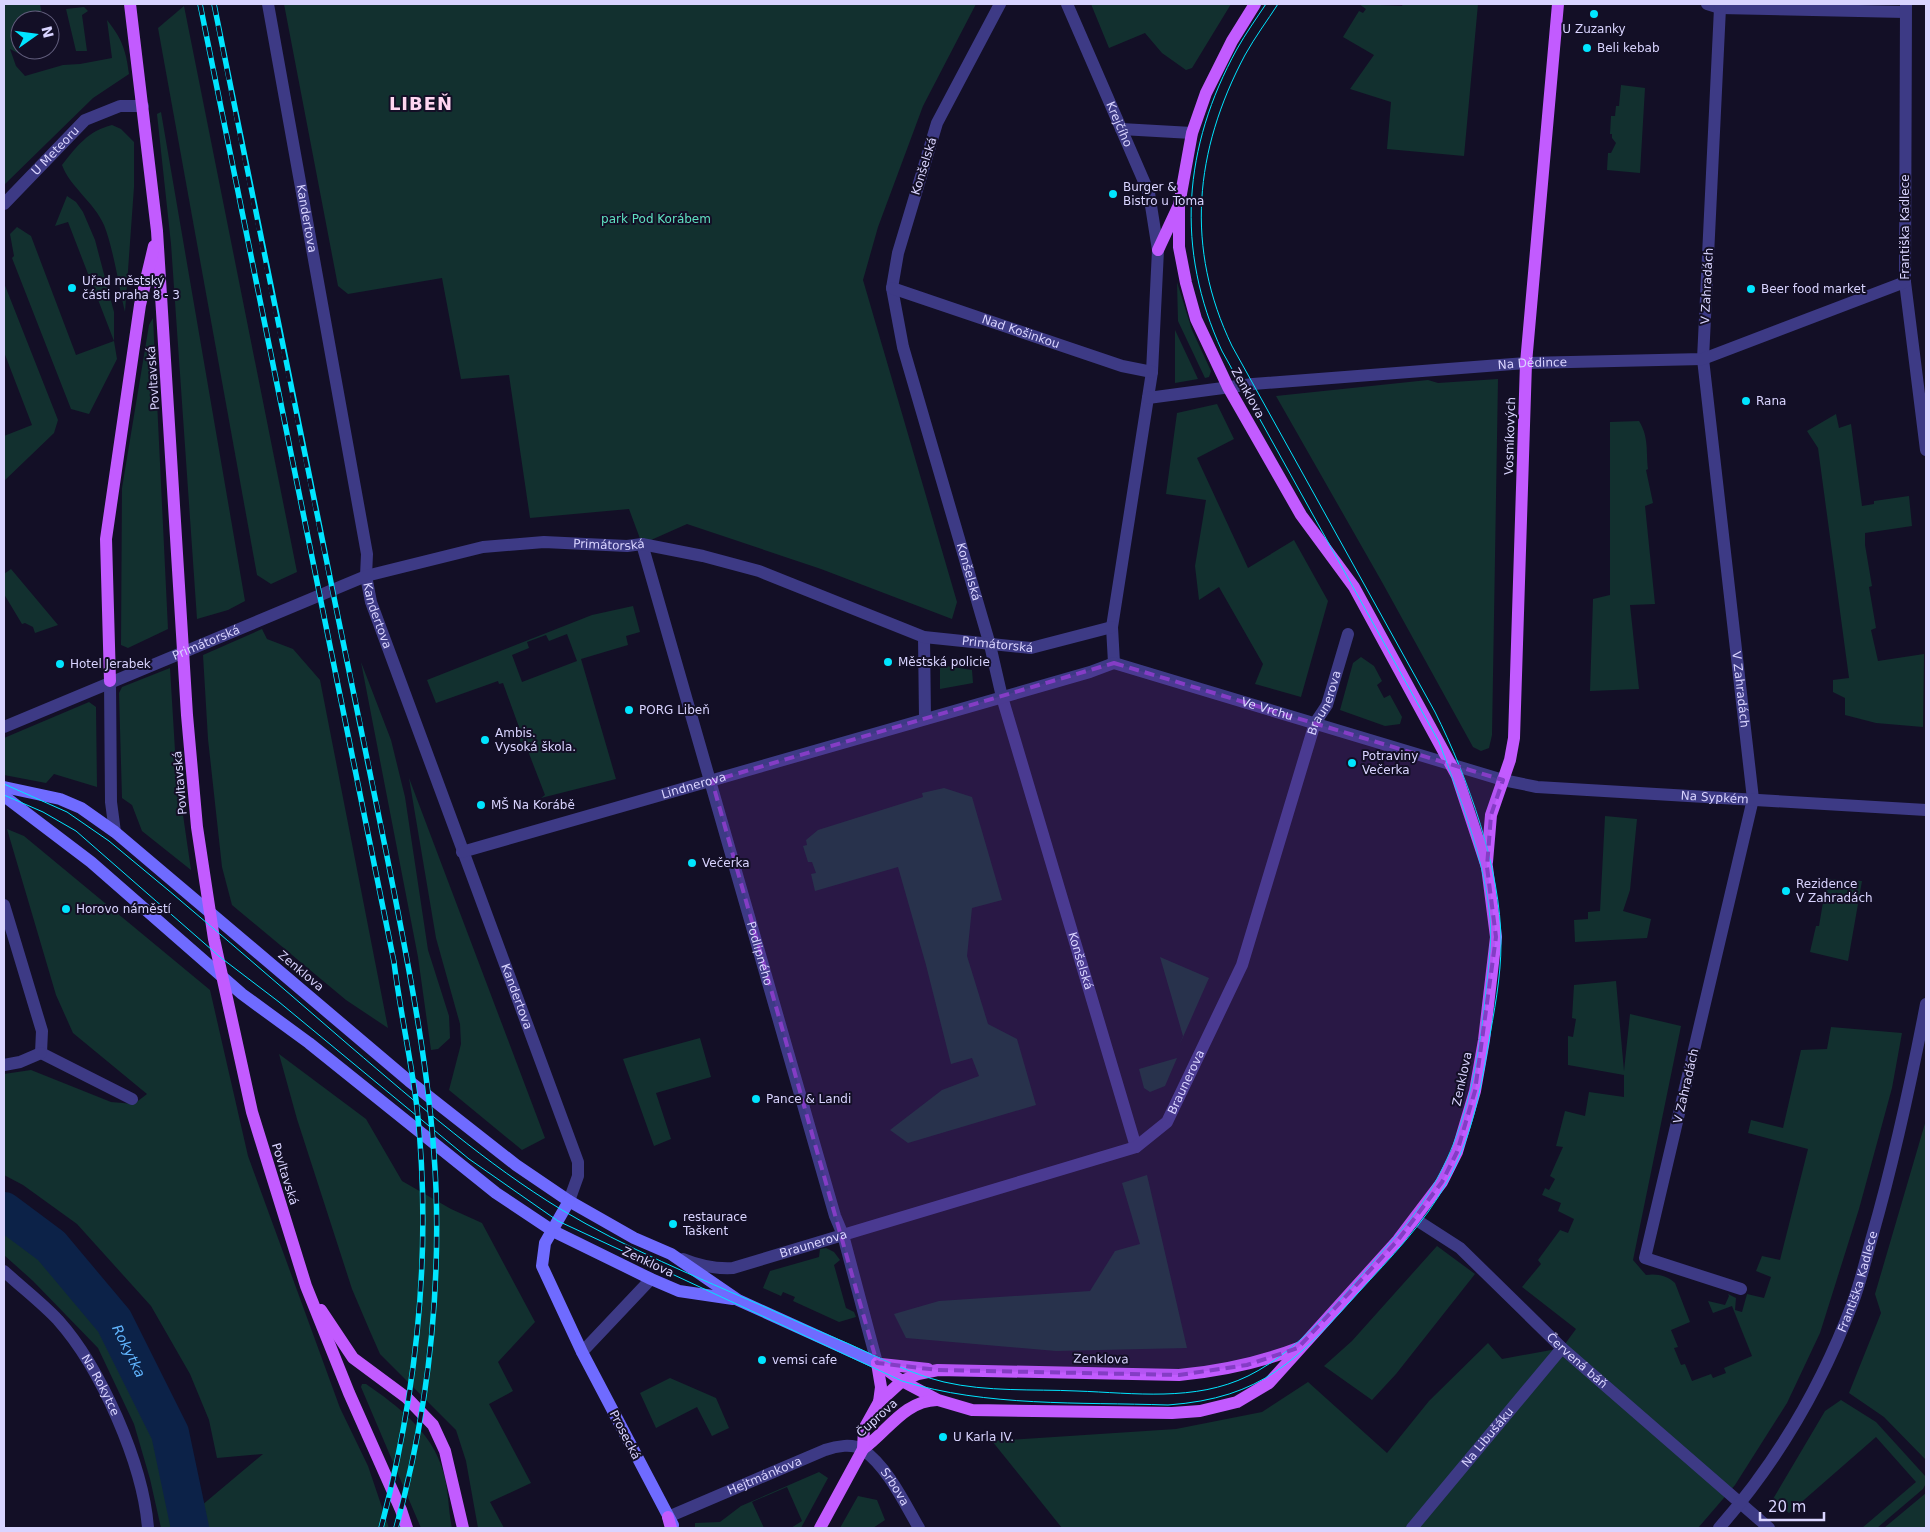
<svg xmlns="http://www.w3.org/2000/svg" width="1930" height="1532" font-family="'DejaVu Sans',sans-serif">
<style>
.green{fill:#12302f;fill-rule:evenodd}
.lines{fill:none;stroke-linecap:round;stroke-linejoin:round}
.river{stroke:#0c2248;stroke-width:38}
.street{stroke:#3d3a85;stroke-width:12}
.secondary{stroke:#6f6bff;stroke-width:12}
.primary{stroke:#c25bff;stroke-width:12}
.tram{stroke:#00e5ff;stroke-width:1}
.rail-casing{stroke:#00e5ff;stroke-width:5.5}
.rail{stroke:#130f26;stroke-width:4;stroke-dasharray:11;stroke-linecap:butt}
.marked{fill:#843dc5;fill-opacity:0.2;stroke:#843dc5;stroke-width:4;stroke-dasharray:10 6;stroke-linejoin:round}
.poi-dot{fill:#00e5ff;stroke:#130f26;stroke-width:2}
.labels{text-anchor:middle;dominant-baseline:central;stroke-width:4;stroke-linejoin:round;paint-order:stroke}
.poi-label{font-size:12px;fill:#d9d4ff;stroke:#130f26;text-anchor:start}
.street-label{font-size:12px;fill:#d9d4ff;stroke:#130f26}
.park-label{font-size:12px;fill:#5fe0c0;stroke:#130f26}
.water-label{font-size:14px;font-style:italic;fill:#62b6ff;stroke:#130f26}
.district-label{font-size:18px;font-weight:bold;letter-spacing:1px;fill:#ffd6f0;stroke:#130f26}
</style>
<rect width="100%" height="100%" fill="#130f26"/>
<g class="green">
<path d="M4 4H40L43 20H20V50H28L18 53 10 49 16 66 25 76 63 65 80 64 112 58 107 20C122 39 126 50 129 74L93 98 4 185Z"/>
<polygon points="284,4 976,4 923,106 878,227 863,280 957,602 952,619 821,569 687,524 642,544 629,509 530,518 509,375 461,379 442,278 348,294 338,286"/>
<polygon points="1091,4 1231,4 1192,68 1186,70 1162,53 1145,33 1109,48"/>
<polygon points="1359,4 1402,6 1403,4 1478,4 1464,156 1387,149 1391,102 1350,89 1374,55 1343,37 1359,11 1363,13 1366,9"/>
<polygon points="184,6 297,572 271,584 257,575 158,28"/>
<polygon points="84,7 88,11 82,15 87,51 76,51 66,9"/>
<polygon points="1621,85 1645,88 1640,173 1607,170 1608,153 1611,153 1616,143 1612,138 1612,134 1610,134 1611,116 1615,116 1616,106 1619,106"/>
<polygon points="161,112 245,601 228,610 197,619 171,244 157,114"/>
<path d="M112 125 121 129 134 142V187L125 312C119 287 113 247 104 225 94 202 70 187 62 165 77 146 88 131 112 125Z"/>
<polygon points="67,196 76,202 83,212 95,240 114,312 114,341 117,359 89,414 71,409 12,258 14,256 10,234 17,227 31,236 76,355 114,341 68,222 55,226"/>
<polygon points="1177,282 1192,330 1211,371 1209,377 1205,378 1178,321"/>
<polygon points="4,283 58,420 54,433 4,481 4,436 32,425 4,352"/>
<polygon points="153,318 168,629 128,648 121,645 122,488 149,325"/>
<polygon points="1175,330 1198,379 1175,383"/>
<polygon points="1498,379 1492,735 1489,748 1481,751 1473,747 1382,582 1276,396 1428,380 1438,383"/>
<polygon points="1217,404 1234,439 1197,458 1248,568 1294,540 1328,601 1301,697 1255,684 1263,664 1219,587 1199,600 1195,566 1206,500 1166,494 1177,413"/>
<polygon points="1836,414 1839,428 1851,424 1862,506 1874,504 1874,501 1909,496 1912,526 1865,533 1865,545 1872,586 1869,587 1876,628 1871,630 1878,661 1924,654 1923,727 1876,723 1845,715 1845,698 1833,692 1833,680 1849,678 1818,448 1807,431"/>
<path d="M1639 421C1649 437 1646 452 1648 469L1646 470 1653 503 1645 506 1655 604 1630 605 1639 689 1590 691 1593 599 1610 595V422Z"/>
<polygon points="11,569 58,625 35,633 33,627 25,623 22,624 4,594 4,574"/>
<path d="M633 606 640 632 626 636 628 645 581 659 616 779 541 798 545 795 528 751 524 752 516 729 519 727 503 683 499 684 498 681 436 703 427 680 592 615ZM567 634 577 661 522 682 512 655 529 648 527 642 546 635 549 641Z"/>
<polygon points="262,629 267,639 293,649 320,680 388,1028 346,1000 232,905 222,867 208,739 203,655"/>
<polygon points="1361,657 1374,666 1382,681 1377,685 1384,698 1390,695 1402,717 1400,724 1385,726 1340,710 1353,663"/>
<polygon points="361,662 391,740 405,797 428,950 449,1016 450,1038 438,1049 431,1050 418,957"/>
<polygon points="940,665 972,670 973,683 940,689"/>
<polygon points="170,668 176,767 191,870 142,831 132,805 122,798 119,693 122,687"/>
<polygon points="89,702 96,707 97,787 54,774 46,783 4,775 4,738"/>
<polygon points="409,778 545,1138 522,1150 449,1090 461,1044 460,1024 436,938"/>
<polygon points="944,788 972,797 1002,900 972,908 967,956 988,1024 1017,1039 1036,1105 908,1143 890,1130 942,1090 979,1076 972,1058 951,1064 926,965 898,867 815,891 811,874 816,873 812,862 808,862 803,846 807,845 806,840 818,830 923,797 922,793"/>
<polygon points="1605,816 1637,819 1630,890 1623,911 1651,919 1647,938 1575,942 1574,920 1588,919 1588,912 1600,911"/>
<polygon points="7,829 24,836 210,990 248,1156 340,1408 368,1466 389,1528 161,1528 150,1479 134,1424 98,1348 33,1281 4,1255 4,1191 54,1230 118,1307 171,1409 201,1506 263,1454 217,1458 209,1420 190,1374 151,1306 77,1224 23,1185 4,1175 4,1074 31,1070 111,1102 134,1104 147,1094 73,1033 56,995"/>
<polygon points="1827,879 1862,881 1848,961 1810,952 1816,926 1819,926"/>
<polygon points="1160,957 1209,978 1179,1046 1183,1036"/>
<path d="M1616 981 1624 1071 1630 1014 1681 1026 1633 1260 1646 1275C1656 1273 1669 1276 1675 1283L1690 1322 1671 1330 1678 1347 1674 1348 1681 1365 1685 1364 1692 1381 1711 1374 1713 1378 1726 1373 1724 1368 1752 1356 1732 1306 1713 1313 1708 1301 1725 1305 1729 1296 1728 1294 1736 1298 1735 1310 1742 1312 1747 1294 1764 1298 1771 1277 1756 1271 1762 1256 1780 1260 1808 1149 1748 1133 1751 1120 1783 1128 1801 1050 1827 1049 1831 1027 1902 1033 1892 1088 1859 1209 1820 1333 1787 1403 1735 1485 1698 1528H1062L992 1441 1176 1429 1262 1412 1308 1382 1387 1453 1429 1401 1488 1343 1502 1359 1562 1348 1576 1329 1522 1287 1541 1264 1538 1260 1560 1230 1568 1233 1574 1219 1558 1211 1561 1203 1542 1195 1545 1188 1549 1190 1555 1179 1550 1176 1563 1147 1556 1146 1565 1111 1585 1116 1589 1092 1624 1097V1075L1568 1065V1036L1573 1037 1576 1019 1572 1018 1574 985Z"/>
<polygon points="700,1038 711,1077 656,1093 671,1139 654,1146 623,1059"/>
<polygon points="279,1054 366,1119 402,1181 451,1209 482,1223 535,1322 498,1362 513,1391 489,1404 531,1483 490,1502 504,1528 478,1528 466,1461 456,1430 380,1354 369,1329 352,1289 297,1119"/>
<polygon points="1177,1058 1165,1086 1150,1092 1144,1088 1139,1069"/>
<polygon points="1926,1120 1926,1460 1884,1417 1849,1393 1881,1313 1875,1294"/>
<polygon points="1147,1175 1187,1348 1056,1351 906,1338 894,1314 939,1301 1090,1291 1115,1251 1140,1244 1122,1183"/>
<polygon points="1437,1246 1475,1274 1396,1374 1372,1400 1324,1366 1352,1341"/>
<polygon points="826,1248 834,1252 840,1260 834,1265 846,1308 854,1312 856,1317 839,1322 793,1301 795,1297 783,1292 781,1296 763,1288 770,1271 819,1257 820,1249"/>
<polygon points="670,1378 716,1398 729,1428 712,1436 697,1407 656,1428 640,1393"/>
<path d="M362 1384H366C398 1406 432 1432 443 1471 449 1489 448 1510 452 1528H421L361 1387Z"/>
<polygon points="1841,1400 1876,1422 1926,1477 1926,1483 1923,1489 1877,1528 1862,1528 1916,1482 1876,1437 1789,1513 1773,1499 1825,1411"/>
<polygon points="819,1472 828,1478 801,1528 791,1528 802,1521 787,1487 752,1502 764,1528 695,1528 695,1523 720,1522 741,1506"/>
<polygon points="1926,1493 1926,1528 1884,1528"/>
<polygon points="858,1496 877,1500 885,1520 873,1528 840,1528"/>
</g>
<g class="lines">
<path class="river" id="s1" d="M4 1211 51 1246 114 1321 170 1433 190 1528"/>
<g class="street">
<path id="s2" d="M268 4 367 554 366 576 371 602 578 1162V1176L569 1201"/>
<path id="s3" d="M1000 4 937 123 898 253 892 288 903 347 990 645 1002 697 1136 1147"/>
<path id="s4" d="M1067 4 1149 193 1158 250 1152 372 1112 627 1114 663"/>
<polyline points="1707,4 1720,8 1905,12"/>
<polyline points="1906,4 1905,282 1926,450"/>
<path id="s5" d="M1720 8 1703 359 1753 799 1645 1258 1741 1289"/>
<polyline points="1121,129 1192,133"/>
<path id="s6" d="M4 204 85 120 120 106H143"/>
<path id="s7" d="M892 288 1122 366 1152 372"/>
<path id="s8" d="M1148 398 1253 384 1526 363 1703 359 1905 282"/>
<path id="s9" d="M642 544 835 1216 843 1235 877 1363"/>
<polyline points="924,637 925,719"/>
<path id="s10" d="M1114 663 1503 780 1537 787 1926 810"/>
<polyline points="110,681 111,802 115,832"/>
<path id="s11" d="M4 727 366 576 483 547 544 542 627 546 642 544 703 556 759 571 924 637 1031 648 1112 627"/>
<path id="s12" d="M462 852 1090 672 1114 663"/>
<polyline points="4,905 42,1031 41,1053"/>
<polyline points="41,1053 132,1099"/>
<polyline points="4,1065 20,1062 41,1053"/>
<path id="s13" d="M1415 1219 1460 1248 1562 1348 1769 1528"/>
<path id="s14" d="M683 1259C700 1266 714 1269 733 1268L1136 1147 1167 1122 1242 965 1315 723 1327 705 1348 634"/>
<path id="s15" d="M4 1271C21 1287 41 1302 58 1320 101 1368 143 1464 148 1528"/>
<polyline points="582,1352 651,1279"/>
<path id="s16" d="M668 1517 825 1450C836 1446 853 1443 863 1450 887 1466 905 1504 919 1528"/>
<path id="s17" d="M1412 1528 1562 1348"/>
<path id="s18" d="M1719 1528C1777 1462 1822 1385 1853 1302 1861 1281 1866 1258 1872 1237 1894 1160 1911 1082 1926 1004"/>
</g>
<g class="secondary">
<polyline points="4,787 60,799 81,808 115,832 409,1081 516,1165 569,1201 634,1238 671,1254 738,1300 877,1363"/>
<polyline points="4,796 91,862 242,994 309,1043 496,1193 553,1231 651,1279 679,1291 733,1299"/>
<polyline points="569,1201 545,1243 542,1266 582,1352 673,1525"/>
</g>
<g class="primary">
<polyline points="130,4 157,231 187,715 197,827 214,939 252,1112 306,1286 349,1393 401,1510 407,1528"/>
<polyline points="1158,250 1178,207"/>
<polyline points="110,681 106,539 140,305 154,246"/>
<polyline points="1487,862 1491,815 1510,760 1514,738 1526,363 1558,4"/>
<polyline points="321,1310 353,1358 407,1398 433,1425 445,1451 463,1528"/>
<polyline points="877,1363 902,1381 938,1400 972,1410 1172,1413 1200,1411 1237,1402 1269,1383 1398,1240 1442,1182 1457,1152 1475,1091 1484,1040 1496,937 1487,867 1457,776 1354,587 1301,515 1228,387 1196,319 1186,283 1179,247 1179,205 1192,133 1206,93 1232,41 1255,4"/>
<polyline points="877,1363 881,1387 879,1402"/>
<polyline points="881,1364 928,1369"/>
<path d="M863 1449C888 1431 904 1401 937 1400"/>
<polyline points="668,1517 671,1528"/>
<path d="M820 1528 863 1449 864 1429 879 1402 902 1381 918 1374 938 1370 1179 1375C1221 1371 1259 1363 1298 1348"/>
</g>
<g class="tram">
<path d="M4 784 67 812 109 841C191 908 271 978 351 1047 418 1104 486 1164 562 1210 625 1248 697 1277 765 1307 793 1320 821 1332 849 1344 880 1358 911 1374 944 1382 987 1392 1033 1389 1077 1391 1134 1393 1195 1402 1248 1376 1307 1347 1353 1283 1396 1236 1460 1166 1477 1082 1486 990 1489 963 1493 936 1489 909 1482 852 1459 796 1439 742L1222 351C1175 249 1183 147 1237 49 1246 33 1256 19 1266 4"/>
<path d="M4 795 43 812 76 831 220 957 279 1002 469 1159 558 1221 902 1381C987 1407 1079 1402 1168 1405 1263 1398 1297 1360 1358 1293 1390 1258 1424 1224 1447 1182 1471 1139 1480 1094 1488 1046 1494 1012 1501 978 1501 943 1501 869 1468 778 1435 712L1232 346C1185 248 1194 151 1245 55 1255 37 1267 21 1278 4"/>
</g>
<defs>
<g id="rail">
<path d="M200 4 394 962C400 1011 411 1059 417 1108 432 1249 417 1392 381 1528"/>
<path d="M214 4C254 210 296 416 339 622 358 713 377 805 395 897 414 994 432 1090 436 1189 440 1303 426 1419 396 1528"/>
</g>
</defs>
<use href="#rail" class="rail-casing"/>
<use href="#rail" class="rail"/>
</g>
<path class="marked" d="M1114 663 1503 780 1491 815 1487 867 1496 937 1475 1091 1457 1152 1442 1182 1398 1240 1298 1348 1247 1365 1179 1375 938 1370 877 1363 712 781Z"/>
<g class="poi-dot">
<circle cx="1594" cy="14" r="5"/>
<circle cx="1587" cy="48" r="5"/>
<circle cx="1113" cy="194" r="5"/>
<circle cx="72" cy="288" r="5"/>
<circle cx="1751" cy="289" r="5"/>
<circle cx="1746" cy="401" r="5"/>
<circle cx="888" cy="662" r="5"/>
<circle cx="60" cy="664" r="5"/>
<circle cx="629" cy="710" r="5"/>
<circle cx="485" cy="740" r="5"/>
<circle cx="1352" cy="763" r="5"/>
<circle cx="481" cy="805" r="5"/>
<circle cx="692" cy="863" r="5"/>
<circle cx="1786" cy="891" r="5"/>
<circle cx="66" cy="909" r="5"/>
<circle cx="756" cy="1099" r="5"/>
<circle cx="673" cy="1224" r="5"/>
<circle cx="762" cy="1360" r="5"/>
<circle cx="943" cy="1437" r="5"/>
</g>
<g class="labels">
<g class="poi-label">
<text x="1594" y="29" text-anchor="middle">U Zuzanky</text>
<text x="1597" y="48">Beli kebab</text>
<text x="1123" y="187">Burger &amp;<tspan x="1123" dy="14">Bistro u Toma</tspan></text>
<text x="82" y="281">Uřad městský<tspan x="82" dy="14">části praha 8 - 3</tspan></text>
<text x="1761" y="289">Beer food market</text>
<text x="1756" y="401">Rana</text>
<text x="898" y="662">Městská policie</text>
<text x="70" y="664">Hotel Jerabek</text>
<text x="639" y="710">PORG Libeň</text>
<text x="495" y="733">Ambis.<tspan x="495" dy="14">Vysoká škola.</tspan></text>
<text x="1362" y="756">Potraviny<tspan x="1362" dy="14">Večerka</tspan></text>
<text x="491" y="805">MŠ Na Korábě</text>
<text x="702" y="863">Večerka</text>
<text x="1796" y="884">Rezidence<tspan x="1796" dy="14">V Zahradách</tspan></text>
<text x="76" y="909">Horovo náměstí</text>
<text x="766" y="1099">Pance &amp; Landi</text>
<text x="683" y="1217">restaurace<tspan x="683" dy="14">Taškent</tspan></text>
<text x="772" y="1360">vemsi cafe</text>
<text x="953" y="1437">U Karla IV.</text>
</g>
<g class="street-label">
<text stroke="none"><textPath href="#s4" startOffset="131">Krejčího</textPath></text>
<text stroke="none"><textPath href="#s6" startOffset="74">U Meteoru</textPath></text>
<text transform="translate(924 166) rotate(-73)">Konšelská</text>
<text stroke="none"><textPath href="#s2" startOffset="218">Kandertova</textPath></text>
<text transform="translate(1905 227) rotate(-90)">Františka Kadlece</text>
<text transform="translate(1707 286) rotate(-87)">V Zahradách</text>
<text stroke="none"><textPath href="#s7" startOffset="136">Nad Košinkou</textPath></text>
<text stroke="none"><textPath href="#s8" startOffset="386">Na Dědince</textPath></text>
<text transform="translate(153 378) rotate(-94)">Povltavská</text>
<text transform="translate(1248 393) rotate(61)">Zenklova</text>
<text transform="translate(1510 436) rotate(-88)">Vosmíkových</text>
<text stroke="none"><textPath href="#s11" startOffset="639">Primátorská</textPath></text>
<text stroke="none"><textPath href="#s3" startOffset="600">Konšelská</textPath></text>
<text stroke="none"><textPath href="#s2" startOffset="622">Kandertova</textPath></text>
<text stroke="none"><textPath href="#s11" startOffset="219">Primátorská</textPath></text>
<text stroke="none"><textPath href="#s11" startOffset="1044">Primátorská</textPath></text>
<text stroke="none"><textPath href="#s5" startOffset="684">V Zahradách</textPath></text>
<text stroke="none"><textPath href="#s14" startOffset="961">Braunerova</textPath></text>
<text stroke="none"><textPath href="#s10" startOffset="160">Ve Vrchu</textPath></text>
<text transform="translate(180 783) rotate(-95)">Povltavská</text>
<text stroke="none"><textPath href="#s12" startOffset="241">Lindnerova</textPath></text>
<text stroke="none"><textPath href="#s10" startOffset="619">Na Sypkém</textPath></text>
<text stroke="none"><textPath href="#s9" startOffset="426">Podlipného</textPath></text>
<text stroke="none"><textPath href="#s3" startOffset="1005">Konšelská</textPath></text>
<text transform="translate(301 971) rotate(40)">Zenklova</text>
<text stroke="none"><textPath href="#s2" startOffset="1028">Kandertova</textPath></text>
<text transform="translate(1462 1079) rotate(-78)">Zenklova</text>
<text stroke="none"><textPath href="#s14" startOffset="556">Braunerova</textPath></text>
<text transform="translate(1686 1086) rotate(-77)">V Zahradách</text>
<text transform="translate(285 1174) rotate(73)">Povltavská</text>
<text stroke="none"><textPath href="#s14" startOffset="135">Braunerova</textPath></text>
<text transform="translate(648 1262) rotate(25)">Zenklova</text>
<text stroke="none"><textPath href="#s18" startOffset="285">Františka Kadlece</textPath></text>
<text transform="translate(1101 1359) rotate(1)">Zenklova</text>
<text stroke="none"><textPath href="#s13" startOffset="216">Červená báň</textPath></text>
<text stroke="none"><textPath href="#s15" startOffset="151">Na Rokytce</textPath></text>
<text transform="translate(877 1418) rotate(-42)">Čuprova</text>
<text transform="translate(625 1435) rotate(63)">Prosecká</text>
<text stroke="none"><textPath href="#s17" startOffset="118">Na Libušáku</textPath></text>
<text stroke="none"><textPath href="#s16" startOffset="105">Hejtmánkova</textPath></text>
<text stroke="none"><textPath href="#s16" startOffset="259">Srbova</textPath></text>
</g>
<g class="park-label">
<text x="656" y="219">park Pod Korábem</text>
</g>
<g class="water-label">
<text stroke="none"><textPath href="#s1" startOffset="190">Rokytka</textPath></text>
</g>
<g class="district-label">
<text x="421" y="103">LIBEŇ</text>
</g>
</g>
<rect width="1930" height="1532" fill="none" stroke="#d9d4ff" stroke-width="10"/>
<g transform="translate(35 35) rotate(76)"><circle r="24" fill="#130f26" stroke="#625e7d"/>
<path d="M0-4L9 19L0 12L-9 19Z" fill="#00e5ff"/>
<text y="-8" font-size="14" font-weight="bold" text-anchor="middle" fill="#d9d4ff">N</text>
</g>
<path d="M1760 1512v8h64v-8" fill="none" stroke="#d9d4ff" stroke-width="2.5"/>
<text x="1768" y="1512" font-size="15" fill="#d9d4ff" stroke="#130f26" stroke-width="4" paint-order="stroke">20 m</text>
</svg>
